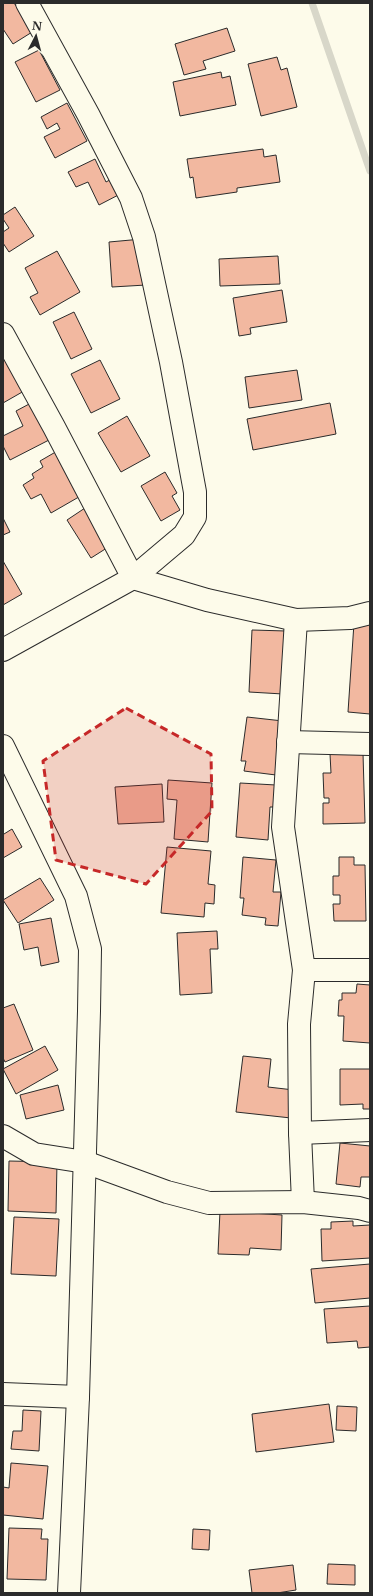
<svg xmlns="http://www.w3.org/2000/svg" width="373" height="1596" font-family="'Libre Baskerville',serif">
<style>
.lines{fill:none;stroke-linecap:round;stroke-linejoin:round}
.stream{stroke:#d8d7c9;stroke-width:7}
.building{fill:#f2b8a0;stroke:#2b2b2b}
.minor-casing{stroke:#2b2b2b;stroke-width:24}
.minor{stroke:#fdfbea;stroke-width:22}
.marked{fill:#c62828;fill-opacity:0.2;stroke:#c62828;stroke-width:3;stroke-dasharray:8 5;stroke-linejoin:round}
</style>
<rect width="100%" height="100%" fill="#fdfbea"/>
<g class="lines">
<polyline class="stream" points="312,3 370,171"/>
</g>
<g class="building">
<polygon points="3,3 14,3 19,10 37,29 13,44 3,29"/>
<polygon points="227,28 235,51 203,61 206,69 184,75 175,44"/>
<polygon points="39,50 60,90 36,102 15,62"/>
<polygon points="277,57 281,70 287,68 297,107 261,116 248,64"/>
<polygon points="221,72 222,78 230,76 236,105 180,116 173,82"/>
<polygon points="67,103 87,141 55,158 44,137 60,129 57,123 47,129 41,117"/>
<polygon points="263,149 264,157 276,155 280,182 237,188 237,192 196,198 193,177 190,178 187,159"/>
<polygon points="95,159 106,182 119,175 126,191 99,205 88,182 76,187 68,172"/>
<polygon points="15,207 34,236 9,252 3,243 3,232 9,228 3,219 3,215"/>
<polygon points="142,239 146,285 112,287 109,242"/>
<polygon points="57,251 80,292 40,315 30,297 38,293 25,268"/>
<polygon points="278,256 280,284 220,286 219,259"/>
<polygon points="282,290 287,322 250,328 251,334 239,336 233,298"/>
<polygon points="74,312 92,349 71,359 53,322"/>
<polygon points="3,338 31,387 3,403"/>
<polygon points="100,360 120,399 91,413 71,374"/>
<polygon points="297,370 302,400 249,408 245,377"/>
<polygon points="31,403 49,440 10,460 3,446 3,436 23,426 16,411"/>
<polygon points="330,403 336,434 253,450 247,419"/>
<polygon points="127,416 150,456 121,472 98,433"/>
<polygon points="59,450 84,494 51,513 41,494 31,499 23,485 34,478 32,474 43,467 40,461"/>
<polygon points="165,472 177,493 172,496 180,510 161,521 141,486"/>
<polygon points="85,508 110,546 91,558 67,520"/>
<polygon points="3,518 10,532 3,535"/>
<polygon points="3,561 22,594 3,605"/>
<polygon points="354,623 370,624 370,714 348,712"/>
<polygon points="252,630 286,631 283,694 249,692"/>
<polygon points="247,717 283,721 276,775 244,771 246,761 241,761"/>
<polygon points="363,753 365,823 323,824 323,803 329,803 329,798 324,798 323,773 331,773 330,754"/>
<polygon points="168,780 212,783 208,842 174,839 177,800 167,799"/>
<polygon points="240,783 276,785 274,807 270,807 268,840 236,837"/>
<polygon points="162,784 164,822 118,824 115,787"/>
<polygon points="12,829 22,847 3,858 3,833 4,834"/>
<polygon points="167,847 211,851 208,884 215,885 214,904 205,903 204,917 161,913"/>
<polygon points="243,857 276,860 273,892 281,892 278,926 265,925 266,918 242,915 244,898 240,898"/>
<polygon points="339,857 354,857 354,865 365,865 366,921 334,921 333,904 340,904 340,895 333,895 333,876 339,876"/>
<polygon points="40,878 54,900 18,923 3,900"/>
<polygon points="51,918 59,962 41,966 38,947 24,950 19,924"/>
<polygon points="217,931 218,949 210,949 212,993 180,995 177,933"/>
<polygon points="357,984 370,985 370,1043 343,1041 344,1016 338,1016 339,1000 342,1000 342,993 356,993"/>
<polygon points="14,1004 33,1050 5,1062 3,1058 3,1008"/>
<polygon points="45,1046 58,1070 16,1094 3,1069"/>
<polygon points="243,1056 271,1059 268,1087 294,1090 291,1118 236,1112"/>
<polygon points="340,1069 370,1069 370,1109 363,1109 363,1104 340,1105"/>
<polygon points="58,1085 64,1110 26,1119 20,1095"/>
<polygon points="340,1143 370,1146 370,1177 361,1177 360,1187 336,1184"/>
<polygon points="9,1161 57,1162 56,1213 8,1211"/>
<polygon points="220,1211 282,1215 281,1250 250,1248 249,1255 218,1254"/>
<polygon points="14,1217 59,1219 56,1276 11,1274"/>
<polygon points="353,1221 353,1226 370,1225 370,1258 322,1261 321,1229 331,1229 331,1222"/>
<polygon points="370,1264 370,1298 315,1303 311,1269"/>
<polygon points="370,1306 370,1347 358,1348 357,1341 327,1343 324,1309"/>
<polygon points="329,1404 334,1442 256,1452 252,1414"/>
<polygon points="337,1406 357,1407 356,1431 336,1430"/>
<polygon points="23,1410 41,1411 39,1451 11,1449 13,1431 22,1431"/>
<polygon points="11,1463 48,1466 43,1519 3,1515 3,1487 9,1488"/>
<polygon points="9,1528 42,1529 41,1539 48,1539 46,1580 7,1579"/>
<polygon points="193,1529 210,1530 209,1550 192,1549"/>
<polygon points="328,1564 355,1565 355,1585 327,1584"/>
<polygon points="293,1565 296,1590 277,1593 252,1593 249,1570"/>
</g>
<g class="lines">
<defs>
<g id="minor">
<polyline points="3,334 54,427 133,578 207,600 296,620 350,618 370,613"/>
<polyline points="296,620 283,827 304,970 299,1024 300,1133 303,1202"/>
<polyline points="3,650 133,578 184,535 195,517 195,492 171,362 144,237 131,198 88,114 27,3"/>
<polyline points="288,742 370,744"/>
<polyline points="3,746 76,896 90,949 89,1011 78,1397 69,1593"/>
<polyline points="304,970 370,970"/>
<polyline points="300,1133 370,1130"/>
<polyline points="3,1136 34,1154 85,1162 167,1192 209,1203 303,1202 359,1208 370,1211"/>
<polyline points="3,1394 78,1397"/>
</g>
</defs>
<use href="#minor" class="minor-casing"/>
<use href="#minor" class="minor"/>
</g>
<path class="marked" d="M126 708 211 754 212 811 146 884 56 860 43 761Z"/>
<rect width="373" height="1596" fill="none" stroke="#2b2b2b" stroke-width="8"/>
<g transform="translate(36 36) rotate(6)" stroke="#fdfbea" stroke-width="3" paint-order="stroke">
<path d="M0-3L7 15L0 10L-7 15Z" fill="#2b2b2b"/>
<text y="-6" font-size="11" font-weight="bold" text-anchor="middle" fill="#2b2b2b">N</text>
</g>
</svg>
